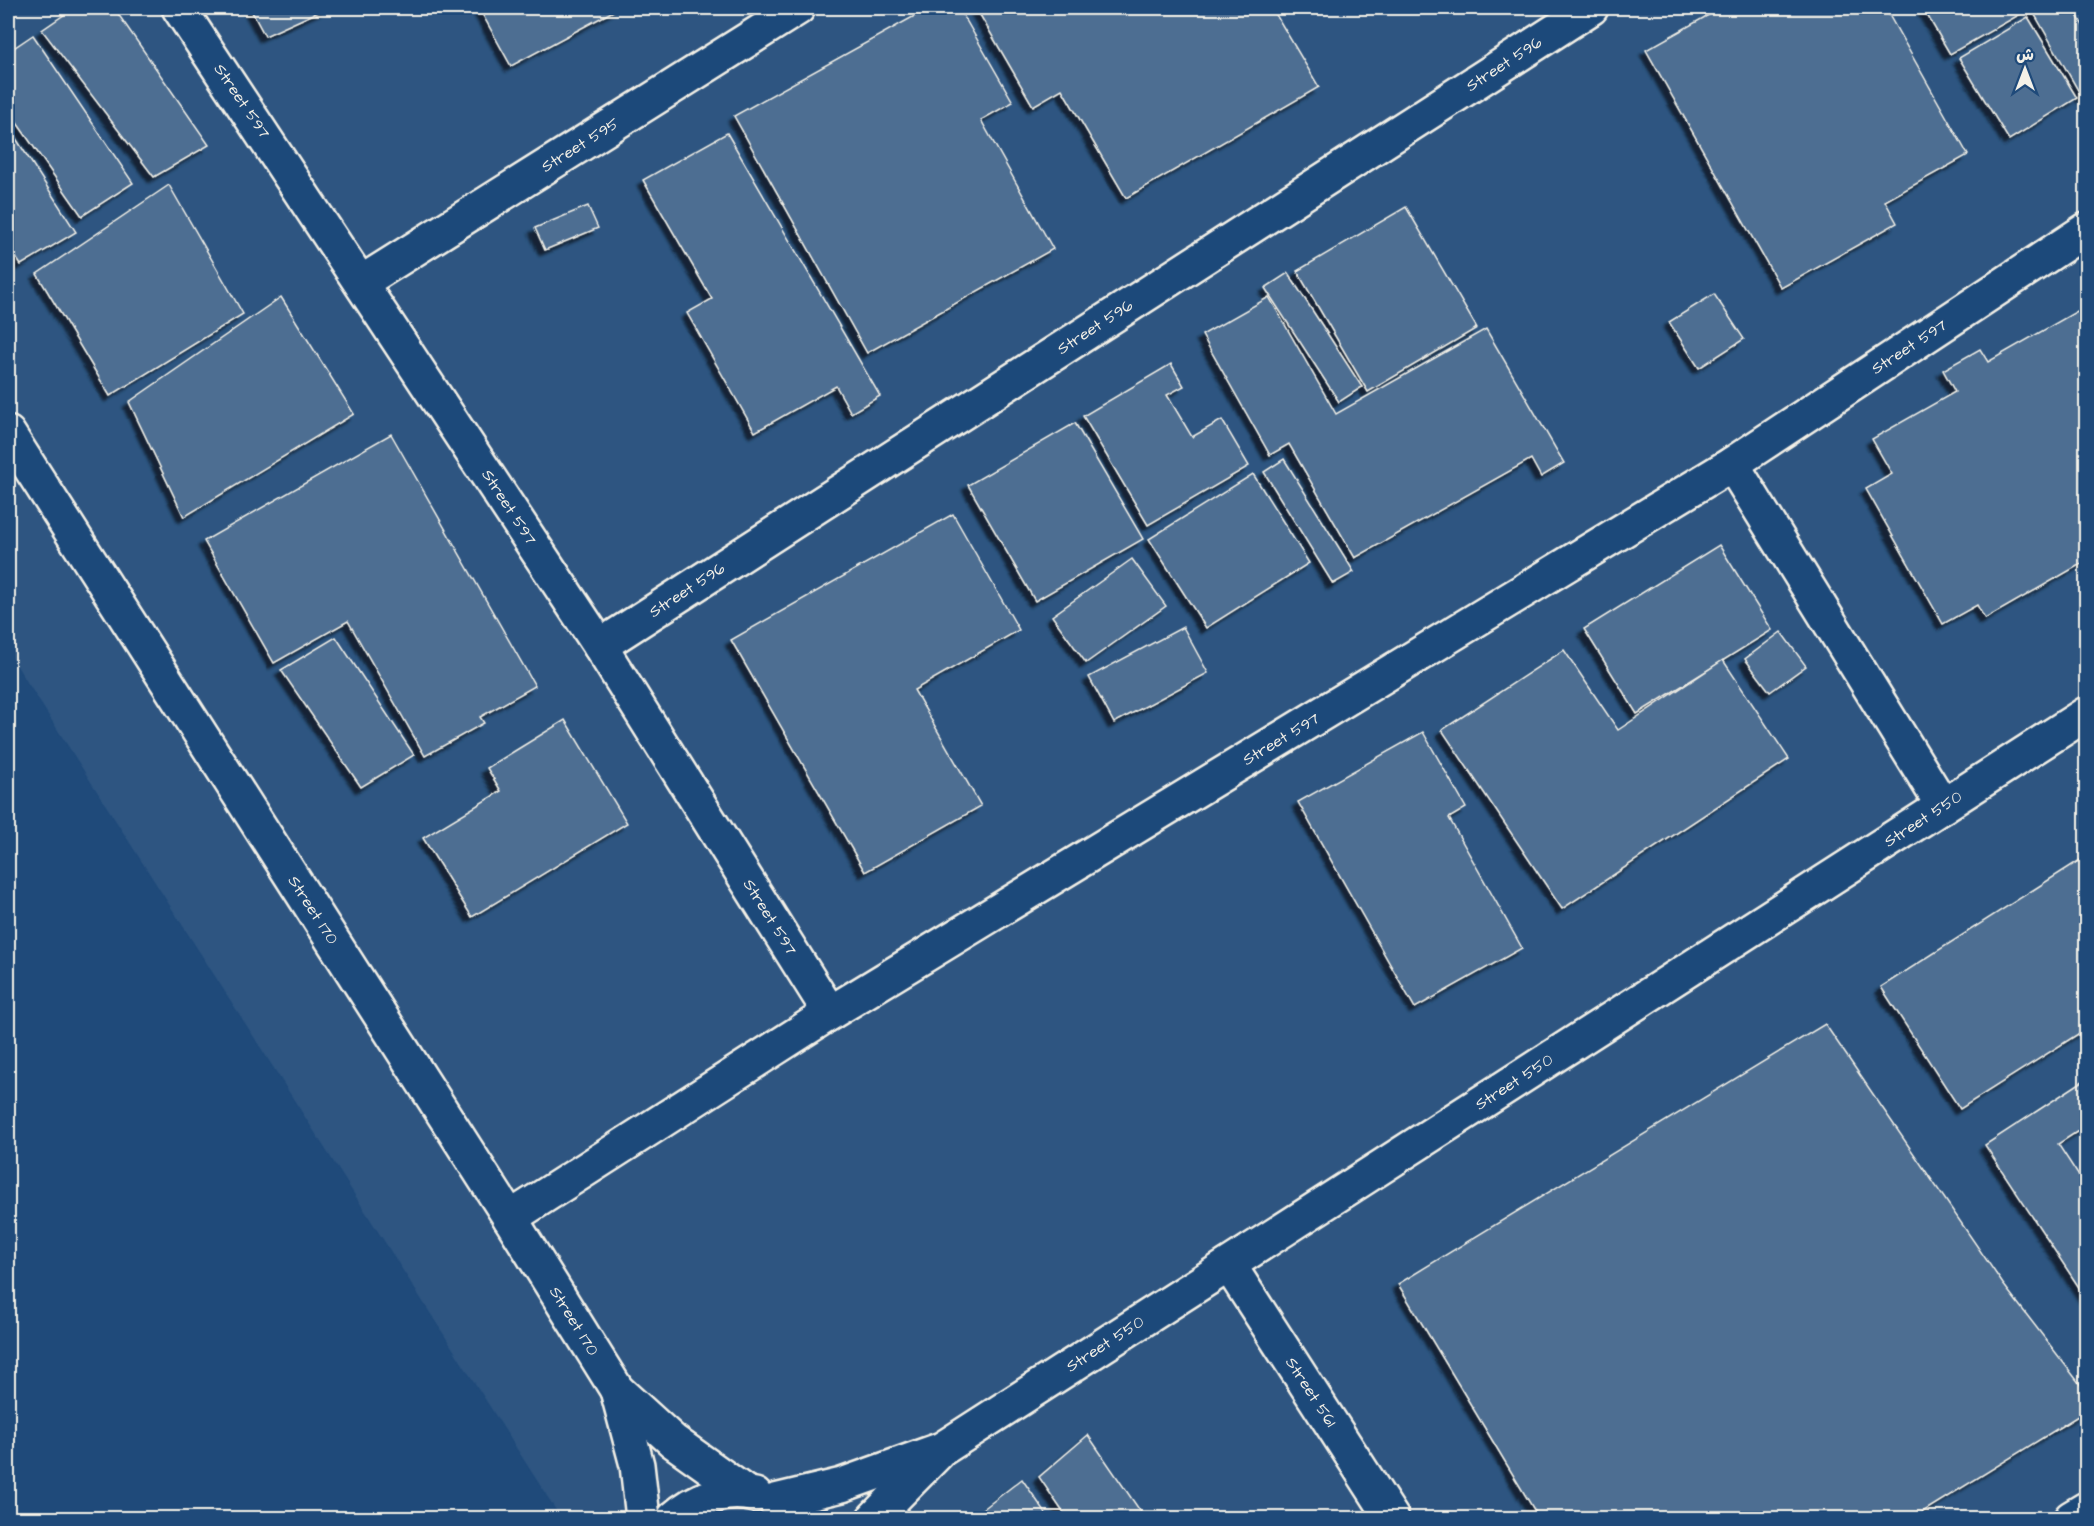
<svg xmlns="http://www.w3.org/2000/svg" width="2094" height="1526" font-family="'Architects Daughter','Playpen Sans Arabic',sans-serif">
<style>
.built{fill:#2d5581}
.building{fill:#4d6e92;stroke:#f4f1e8;stroke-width:1.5;filter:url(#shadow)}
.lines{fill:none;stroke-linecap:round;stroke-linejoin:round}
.street-casing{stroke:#f4f1e8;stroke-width:38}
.street{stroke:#1f4a7a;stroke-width:33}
.labels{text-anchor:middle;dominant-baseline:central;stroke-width:4.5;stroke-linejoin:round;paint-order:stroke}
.street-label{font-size:16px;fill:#f4f1e8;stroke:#1f4a7a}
</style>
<defs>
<filter id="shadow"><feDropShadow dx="-5.5" dy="5.5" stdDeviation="1.5" flood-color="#0009"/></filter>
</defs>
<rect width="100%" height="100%" fill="#1f4a7a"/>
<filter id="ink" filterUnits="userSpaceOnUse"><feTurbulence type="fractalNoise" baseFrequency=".0167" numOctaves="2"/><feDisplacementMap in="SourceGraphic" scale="12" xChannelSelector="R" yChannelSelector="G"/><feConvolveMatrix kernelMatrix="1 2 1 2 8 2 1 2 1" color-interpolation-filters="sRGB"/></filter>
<g filter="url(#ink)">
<polygon class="built" points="8,8 2086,8 2086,1518 561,1518 8,652"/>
<g class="building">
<polygon points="74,8 114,8 209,145 154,177 42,30"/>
<polygon points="250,8 327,8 265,36"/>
<polygon points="479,8 619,8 511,66"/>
<polygon points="929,8 959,8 1013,102 981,120 1053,249 867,353 734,116"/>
<polygon points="976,8 1272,8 1319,87 1126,198 1062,89 1033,106"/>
<polygon points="1721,8 1885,8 1968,155 1885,201 1897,223 1781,288 1646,50"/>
<polygon points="1923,8 2073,8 2086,31 2086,95 2082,97 2031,8 1950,54"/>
<polygon points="2028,17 2077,98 2009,140 1959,58"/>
<polygon points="33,35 133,183 82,216 8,110 8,52"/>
<polygon points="8,126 76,232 21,265 8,246"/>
<polygon points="727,133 880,396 851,413 836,386 755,432 687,313 712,299 643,180"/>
<polygon points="169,185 243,314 110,396 37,274"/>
<polygon points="588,206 598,228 545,250 535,228"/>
<polygon points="1406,207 1477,328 1368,392 1297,271"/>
<polygon points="1288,273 1362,387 1339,402 1265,288"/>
<polygon points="1714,294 1744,339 1699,368 1669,322"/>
<polygon points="281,297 354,414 184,517 129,402"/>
<polygon points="1269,297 1336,414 1486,329 1564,463 1541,477 1531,459 1355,558 1289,444 1270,455 1202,335"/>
<polygon points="2086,306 2086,561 1985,619 1977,605 1943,624 1866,489 1892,474 1872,439 1955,392 1943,370 1980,349 1988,362"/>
<polygon points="1171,364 1184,386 1167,395 1192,437 1222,420 1249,466 1148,525 1083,416"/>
<polygon points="1075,423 1143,539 1035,601 968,485"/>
<polygon points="391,434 535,686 480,717 484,723 425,756 348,621 274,663 204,541"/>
<polygon points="1284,459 1354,572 1333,584 1264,472"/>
<polygon points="1253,474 1309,563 1206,628 1149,539"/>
<polygon points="953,514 1019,630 914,690 981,806 865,872 731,640"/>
<polygon points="1719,545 1772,630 1637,714 1584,629"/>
<polygon points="1132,559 1166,606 1086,663 1052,616"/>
<polygon points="1183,627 1208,673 1114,723 1089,677"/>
<polygon points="1781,632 1806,666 1770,692 1745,659"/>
<polygon points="336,637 414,755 361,787 281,670"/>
<polygon points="1564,650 1618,730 1723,660 1789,759 1562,909 1442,730"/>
<polygon points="565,720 627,823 472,917 423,838 501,791 487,768"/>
<polygon points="1423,732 1466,808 1449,818 1522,948 1415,1008 1298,802"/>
<polygon points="2080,860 2086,870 2086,1029 1960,1109 1881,987"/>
<polygon points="1825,1024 2003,1284 2086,1392 2086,1411 1913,1518 1539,1518 1398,1284"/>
<polygon points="2086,1079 2086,1126 2058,1144 2086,1187 2086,1298 1985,1145"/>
<polygon points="1088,1435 1145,1518 1067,1518 1039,1477"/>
<polygon points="1022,1479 1049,1518 973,1518 973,1517"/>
</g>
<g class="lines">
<defs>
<g id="street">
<polyline points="179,8 600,646 830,1013"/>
<polyline points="362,282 798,8"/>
<polyline points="8,433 510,1218 617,1390 673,1441 746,1493"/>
<polyline points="1732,464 1943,806"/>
<polyline points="600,646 1591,8"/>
<polyline points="510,1218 830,1013 1732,464 2086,230"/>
<polyline points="1229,1265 1392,1518"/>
<polyline points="617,1390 637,1465 643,1518"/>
<polyline points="775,1501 842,1485 942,1449 2086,714"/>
<path d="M674 1518C695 1499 726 1487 755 1495"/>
<polyline points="874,1518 937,1454"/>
<polyline points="2071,1518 2086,1509"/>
</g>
</defs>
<use href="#street" class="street-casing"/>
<use href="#street" class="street"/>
</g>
</g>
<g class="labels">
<g class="street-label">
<text transform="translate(1504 64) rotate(-33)">Street 596</text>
<text transform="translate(242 101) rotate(56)">Street 597</text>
<text transform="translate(580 145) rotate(-32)">Street 595</text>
<text transform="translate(1095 327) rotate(-33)">Street 596</text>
<text transform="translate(1909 347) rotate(-33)">Street 597</text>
<text transform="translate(509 507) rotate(57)">Street 597</text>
<text transform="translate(687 590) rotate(-33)">Street 596</text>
<text transform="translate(1281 739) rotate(-31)">Street 597</text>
<text transform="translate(1923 819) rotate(-33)">Street 550</text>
<text transform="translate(313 910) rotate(57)">Street 170</text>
<text transform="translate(770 917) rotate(58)">Street 597</text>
<text transform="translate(1514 1082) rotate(-33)">Street 550</text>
<text transform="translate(574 1321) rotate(58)">Street 170</text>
<text transform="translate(1105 1344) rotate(-33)">Street 550</text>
<text transform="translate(1311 1392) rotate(57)">Street 561</text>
</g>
</g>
<rect width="2094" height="1526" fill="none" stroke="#1f4a7a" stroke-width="30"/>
<rect x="15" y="15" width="2064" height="1496" fill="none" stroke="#f4f1e8" stroke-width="2" filter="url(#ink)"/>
<g transform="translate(2025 69)" stroke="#1f4a7a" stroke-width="4.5" paint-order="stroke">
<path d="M0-4.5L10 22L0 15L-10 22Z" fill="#f4f1e8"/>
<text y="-9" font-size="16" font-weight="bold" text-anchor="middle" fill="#f4f1e8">ش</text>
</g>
</svg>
